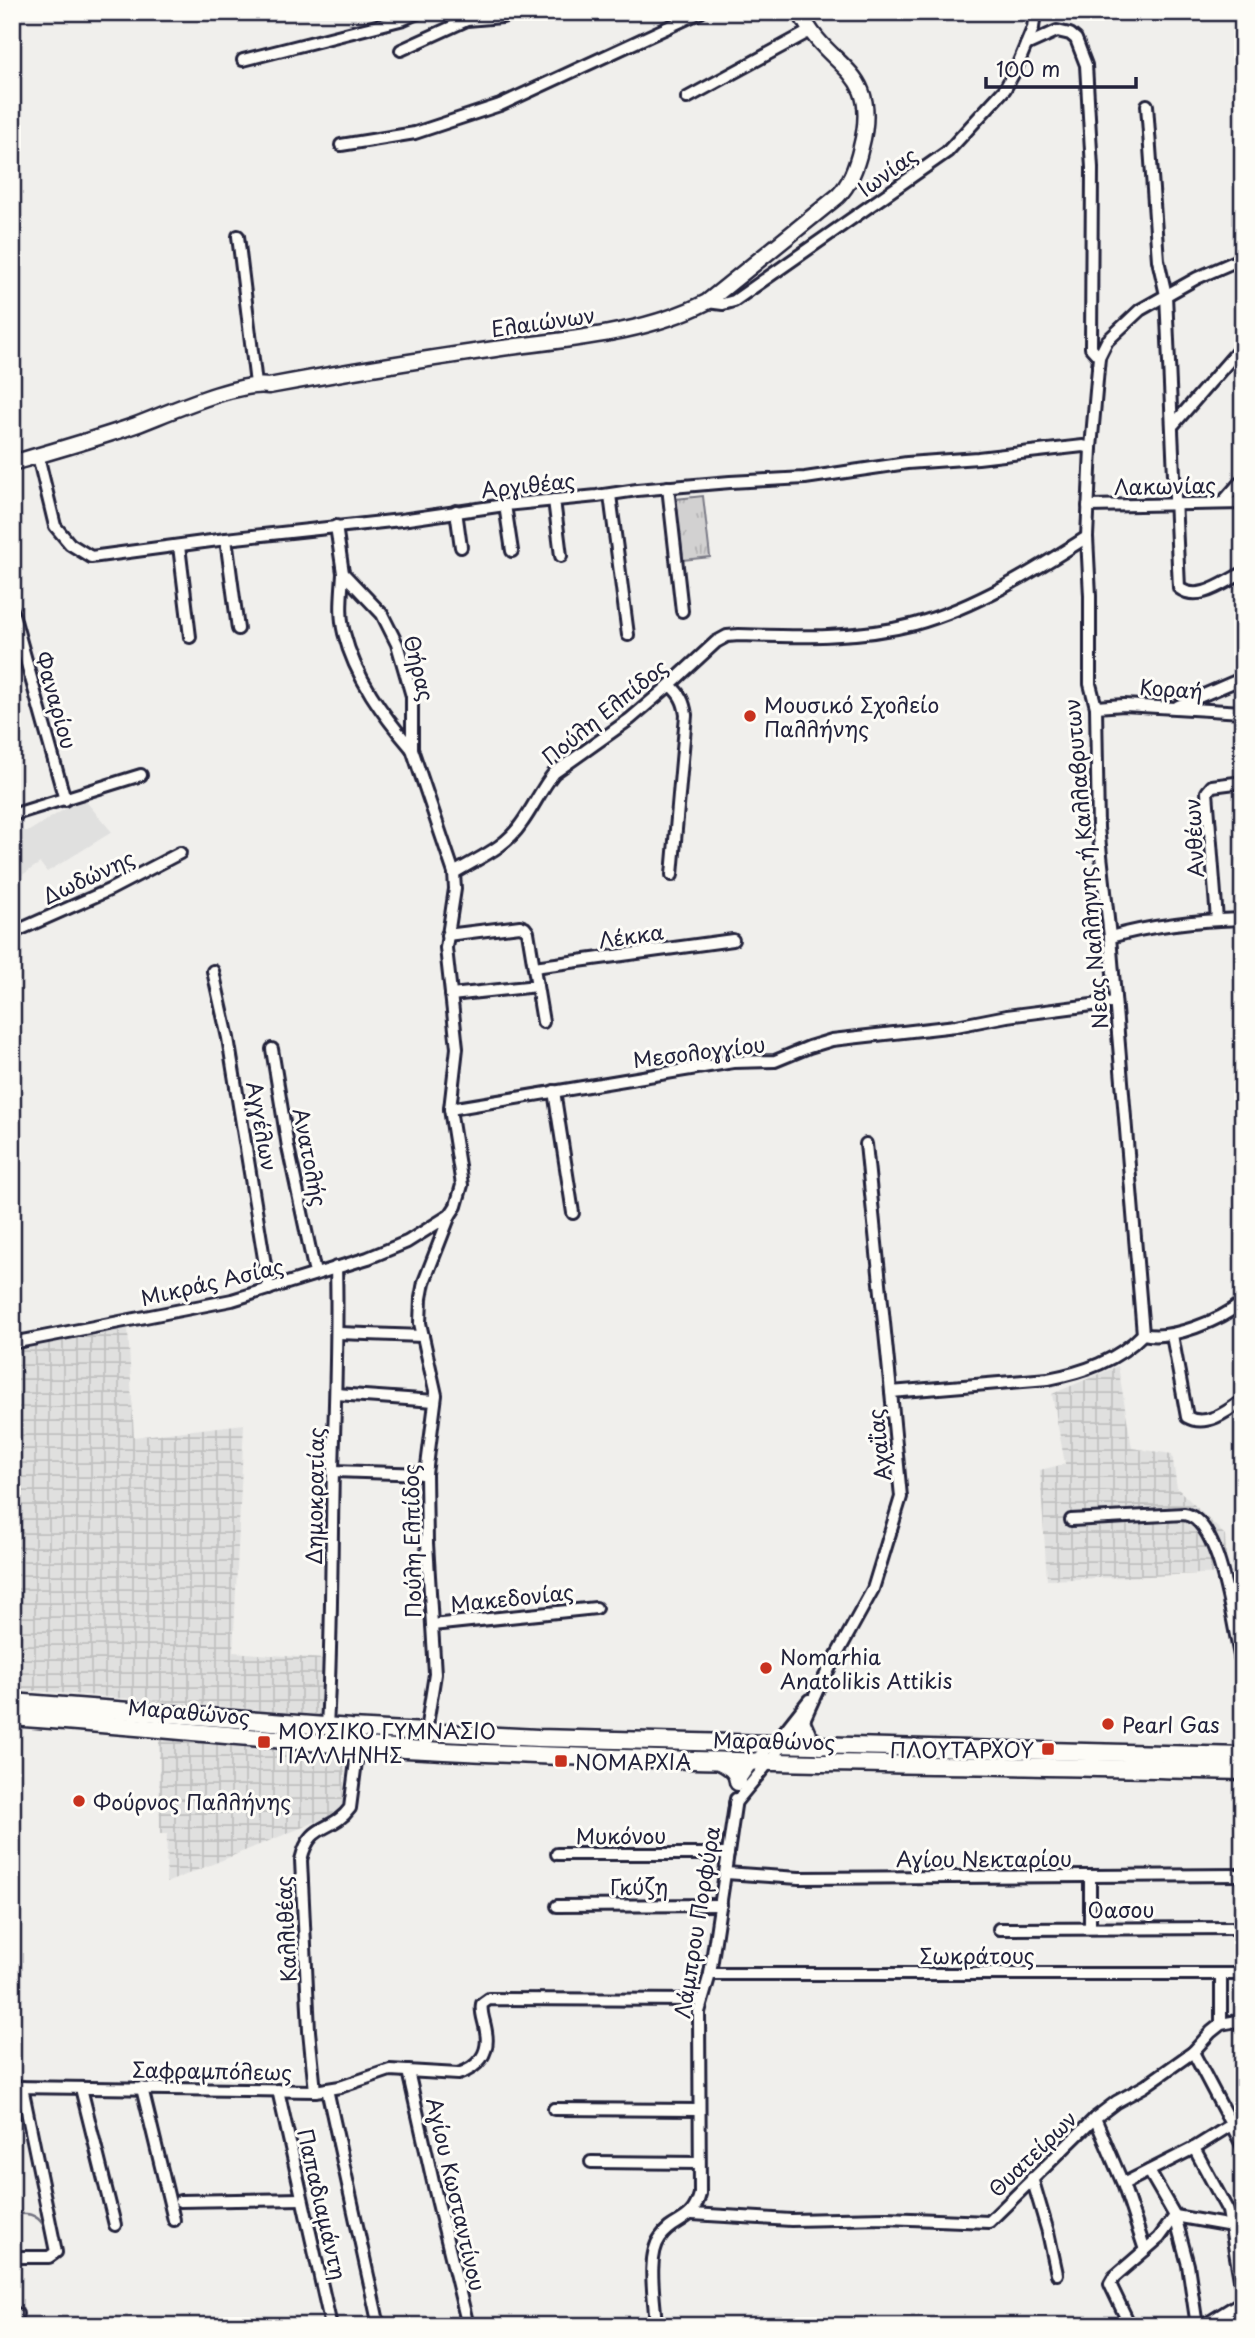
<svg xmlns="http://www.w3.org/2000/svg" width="1255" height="2338" font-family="'Playpen Sans',sans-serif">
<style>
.built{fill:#e0e0df}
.industrial{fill:url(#industrial-grid)}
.grass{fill:url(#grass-tufts);stroke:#7a7a86;stroke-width:2}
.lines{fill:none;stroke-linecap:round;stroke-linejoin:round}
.stream{stroke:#737381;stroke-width:2.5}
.street-casing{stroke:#22223b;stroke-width:16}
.secondary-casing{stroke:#22223b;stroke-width:19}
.primary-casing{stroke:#22223b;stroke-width:21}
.street{stroke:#fdfcf7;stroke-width:10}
.secondary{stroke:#fdfcf7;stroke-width:14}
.primary{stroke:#fdfcf7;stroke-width:16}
.poi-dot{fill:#c8321e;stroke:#fdfcf7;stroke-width:2.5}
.labels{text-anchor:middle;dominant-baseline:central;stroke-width:6;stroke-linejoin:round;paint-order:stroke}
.street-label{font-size:21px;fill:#22223b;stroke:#fdfcf7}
.poi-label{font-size:21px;fill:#22223b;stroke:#fdfcf7;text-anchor:start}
</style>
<defs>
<pattern id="industrial-grid" width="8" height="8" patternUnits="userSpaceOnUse" patternTransform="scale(1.75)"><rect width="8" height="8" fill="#e0e0df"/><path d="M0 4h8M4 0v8" fill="none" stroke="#c0c0c0"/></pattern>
<pattern id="grass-tufts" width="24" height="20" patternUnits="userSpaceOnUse" patternTransform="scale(1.75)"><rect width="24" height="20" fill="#d2d1d1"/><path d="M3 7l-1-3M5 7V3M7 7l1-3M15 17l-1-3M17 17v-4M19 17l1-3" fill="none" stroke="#b4b3b4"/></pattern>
</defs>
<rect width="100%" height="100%" fill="#f0efec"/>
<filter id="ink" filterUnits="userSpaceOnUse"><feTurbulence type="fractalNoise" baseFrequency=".0143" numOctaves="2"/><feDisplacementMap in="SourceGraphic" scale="14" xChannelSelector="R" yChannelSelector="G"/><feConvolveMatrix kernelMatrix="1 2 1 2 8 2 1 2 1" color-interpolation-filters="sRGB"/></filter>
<g filter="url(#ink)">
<polygon class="built" points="83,798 112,832 47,872 40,863 12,882 12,831 29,831"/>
<g class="industrial">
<polygon points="128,1328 134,1437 244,1424 233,1652 324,1659 321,1715 12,1689 12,1349"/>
<polygon points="1118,1366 1132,1448 1172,1454 1177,1488 1225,1535 1227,1573 1047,1580 1040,1470 1065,1464 1052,1394"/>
<polygon points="159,1739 346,1755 342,1807 335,1814 166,1883 167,1834 160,1834"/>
</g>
<polygon class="grass" points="703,496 710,557 683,560 676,499"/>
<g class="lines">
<path class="stream" d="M12 2214C27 2213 36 2213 44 2226"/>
<defs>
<g id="street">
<polyline points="1026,45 1057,31 1070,34 1076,39 1086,65 1092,168 1091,348 1099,357"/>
<polyline points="401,50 467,20 502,17 518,12"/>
<polyline points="243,60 404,19 420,12"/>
<polyline points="687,98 810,31"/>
<path d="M1147 105 1158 260 1166 295 1179 588C1199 603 1224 582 1243 573"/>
<polyline points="341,145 415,133 500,105 701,12"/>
<polyline points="238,236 256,384"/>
<polyline points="707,302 723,304 734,301 947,152 1005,89 1016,69 1033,28 1035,12"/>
<polyline points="1174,424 1243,345"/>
<polyline points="38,456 55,526 70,544 91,557 226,539 401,520 505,505 597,496 637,490 730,482 805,478 907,463 978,458 1083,446 1091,448"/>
<polyline points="668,487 682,611"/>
<polyline points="610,495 628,635"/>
<polyline points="554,500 561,556"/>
<polyline points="1222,503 1243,479"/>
<polyline points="505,505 512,551"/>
<polyline points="1088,506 1243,503"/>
<polyline points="456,511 461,547"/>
<polyline points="336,526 343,573 382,614 397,644 412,696 412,749 454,873"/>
<polyline points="226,539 238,629"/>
<polyline points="179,546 190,637"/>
<path d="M343 573C342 593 339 613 344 633 355 677 383 715 412 749"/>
<polyline points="12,610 65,800"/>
<path d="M670 685C680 694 684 701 686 715L672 875"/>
<polyline points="1178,706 1243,678"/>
<polyline points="1096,707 1124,705 1243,712"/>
<polyline points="12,815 141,775"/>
<polyline points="1217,920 1207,792 1212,786 1243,782"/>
<polyline points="12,933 109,890 180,853"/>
<polyline points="447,935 520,926 525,928 528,932 543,1022"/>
<path d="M1110 937C1153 925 1198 920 1243 919"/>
<polyline points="534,967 733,940"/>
<polyline points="213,971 228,1038 269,1289"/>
<polyline points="451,995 537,986"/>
<polyline points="272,1049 288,1147 315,1273"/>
<polyline points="554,1091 573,1213"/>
<polyline points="450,1109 733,1062 775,1061 809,1047 832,1040 956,1026 1007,1016 1115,1002"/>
<polyline points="866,1144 891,1392"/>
<polyline points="338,1333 423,1336"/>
<polyline points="1143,1334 1110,937 1098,828 1096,707 1090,684 1090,596 1087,537 1091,448 1099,357 1107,341 1140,310 1197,278 1243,258"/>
<path d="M1172 1335 1187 1417C1206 1428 1228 1411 1243 1400"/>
<polyline points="12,1343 232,1300 368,1258 407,1242 450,1215"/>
<polyline points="336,1394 435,1401"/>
<polyline points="333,1471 426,1474"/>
<path d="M1071 1520 1184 1514C1223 1519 1233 1635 1243 1668"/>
<polyline points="432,1625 596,1608"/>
<path d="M327 1726C332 1641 331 1556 333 1470 335 1402 338 1335 336 1267"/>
<path d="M423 1750 435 1674 427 1543 426 1474 436 1395 420 1323 421 1298 424 1282 450 1215 456 1206 462 1185 450 1109 457 1048 446 948 455 889 454 873C478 858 505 848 521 824 533 808 541 789 554 773L630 719 664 690 716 642 727 636 739 635C798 637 858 639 915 624 976 607 1034 571 1087 537"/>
<polyline points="738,1783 749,1767 783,1733 809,1700"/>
<path d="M735 1803 804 1720 818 1689 873 1589 901 1497 891 1392 1048 1379C1084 1372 1117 1361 1143 1334 1171 1341 1221 1320 1243 1302"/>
<polyline points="557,1854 728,1854"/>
<polyline points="726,1873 799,1878 1243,1875"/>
<polyline points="1090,1876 1090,1928"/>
<polyline points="557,1906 721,1905"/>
<polyline points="999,1929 1243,1928"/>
<polyline points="710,1974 1243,1974"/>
<polyline points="1221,1974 1221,2024"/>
<polyline points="1193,2052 1243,2147"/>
<polyline points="408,2071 435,2191 468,2326"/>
<path d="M12 2087 315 2091 340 2087 390 2070 458 2074C478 2068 490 2053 486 2032 485 2022 480 2013 482 2004L489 1999 702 2000"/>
<polyline points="81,2088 115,2225"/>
<polyline points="142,2088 174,2220"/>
<polyline points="327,2089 379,2326"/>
<polyline points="278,2090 331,2326"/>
<path d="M315 2091 309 2031 301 1860C310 1821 332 1833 350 1808L358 1746"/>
<polyline points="554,2109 699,2110"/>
<polyline points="1095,2118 1123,2184 1145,2250"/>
<polyline points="1194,2148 1228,2211 1243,2297"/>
<polyline points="591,2162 699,2163"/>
<polyline points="1032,2178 1048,2232 1057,2274"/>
<polyline points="1123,2184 1194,2148 1231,2125"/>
<polyline points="180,2201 302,2199"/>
<polyline points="692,2214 791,2220 885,2218 989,2222 1095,2118 1116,2102 1145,2086 1193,2052 1211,2032 1221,2024 1243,2020"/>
<polyline points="12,2257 49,2257 56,2252 22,2087"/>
<polyline points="12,2314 17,2314"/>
<path d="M656 2326C655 2302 646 2257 660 2238 674 2217 692 2225 700 2194L699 2012 710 1974 736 1799"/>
<polyline points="1130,2326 1110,2284 1114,2277 1159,2238 1175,2216 1149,2171"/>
<polyline points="1197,2326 1188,2265 1175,2216 1232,2226"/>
<polyline points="1203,2326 1243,2301"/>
</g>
<path id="secondary" d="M12 463C53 451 96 439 136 425 168 413 238 381 269 386 344 372 419 360 495 349 566 339 642 335 707 302L838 196C851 183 857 165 861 147 882 66 827 71 800 12"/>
<g id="primary">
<polyline points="12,1702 351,1728 538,1738 1243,1756"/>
<path d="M12 1717C156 1727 300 1744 444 1751 710 1764 977 1764 1243 1771"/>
<polyline points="802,1723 808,1737 820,1746"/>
<path d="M719 1761C728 1765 738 1771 738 1782"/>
</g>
</defs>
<use href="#street" class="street-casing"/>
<use href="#secondary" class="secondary-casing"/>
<use href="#primary" class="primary-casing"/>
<use href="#street" class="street"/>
<use href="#secondary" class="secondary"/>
<use href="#primary" class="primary"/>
</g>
</g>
<g class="poi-dot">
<circle cx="750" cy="716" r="7"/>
<circle cx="766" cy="1668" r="7"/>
<circle cx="1108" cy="1724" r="7"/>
<rect x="257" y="1735" width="14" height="14" rx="3.5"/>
<rect x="1041" y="1742" width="14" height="14" rx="3.5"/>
<rect x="554" y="1754" width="14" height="14" rx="3.5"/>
<circle cx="79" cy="1801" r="7"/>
</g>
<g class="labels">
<g class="street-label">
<text transform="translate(887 171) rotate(-36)">Ιωνίας</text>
<text transform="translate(543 321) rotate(-8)">Ελαιώνων</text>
<text transform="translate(528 484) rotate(-6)">Αργιθέας</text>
<text transform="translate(1165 485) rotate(-1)">Λακωνίας</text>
<text transform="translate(420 668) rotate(76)">Θήρας</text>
<text transform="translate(1171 688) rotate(4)">Κοραή</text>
<text transform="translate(57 700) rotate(74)">Φαναρίου</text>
<text transform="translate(604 711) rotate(-39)">Πούλη Ελπίδος</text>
<text transform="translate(1193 838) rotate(-93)">Ανθέων</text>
<text transform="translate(1085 864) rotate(-95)">Νεας Nαλληνης ή Καλλαβρυτων</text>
<text transform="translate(88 876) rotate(-25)">Δωδώνης</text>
<text transform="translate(631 935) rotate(-8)">Λέκκα</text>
<text transform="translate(699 1051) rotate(-7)">Μεσολογγίου</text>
<text transform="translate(263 1126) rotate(80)">Αγγέλων</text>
<text transform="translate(311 1157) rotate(79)">Ανατολής</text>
<text transform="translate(212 1281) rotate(-13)">Μικράς Ασίας</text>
<text transform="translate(878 1445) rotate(-96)">Αχαΐας</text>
<text transform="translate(314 1496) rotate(-89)">Δημοκρατίας</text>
<text transform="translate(411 1541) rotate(-91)">Πούλη Ελπίδος</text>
<text transform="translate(512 1597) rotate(-6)">Μακεδονίας</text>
<text transform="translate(189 1711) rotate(5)">Μαραθώνος</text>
<text transform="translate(774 1740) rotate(1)">Μαραθώνος</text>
<text x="621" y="1835">Μυκόνου</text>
<text x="984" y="1858">Αγίου Νεκταρίου</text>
<text x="639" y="1886">Γκύζη</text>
<text x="1121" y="1909">Οασου</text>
<text transform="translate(696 1922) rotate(-81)">Λάμπρου Πορφύρα</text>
<text transform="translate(285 1929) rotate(-93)">Καλλιθέας</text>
<text x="977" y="1955">Σωκράτους</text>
<text transform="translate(212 2070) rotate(1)">Σαφραμπόλεως</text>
<text transform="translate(1032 2153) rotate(-44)">Θυατείρων</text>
<text transform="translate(457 2194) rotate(77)">Αγίου Κωσταντίνου</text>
<text transform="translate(323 2204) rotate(77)">Παπαδιαμάντη</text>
</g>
<g class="poi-label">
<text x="764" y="704">Μουσικό Σχολείο<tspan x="764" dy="24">Παλλήνης</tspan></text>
<text x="780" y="1656">Nomarhia<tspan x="780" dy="24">Anatolikis Attikis</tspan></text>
<text x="1122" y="1724">Pearl Gas</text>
<text x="278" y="1730">ΜΟΥΣΙΚΟ ΓΥΜΝΑΣΙΟ<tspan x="278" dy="24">ΠΑΛΛΗΝΗΣ</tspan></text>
<text x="1034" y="1749" text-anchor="end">ΠΛΟΥΤΑΡΧΟΥ</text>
<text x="575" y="1761">ΝΟΜΑΡΧΙΑ</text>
<text x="93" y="1801">Φούρνος Παλλήνης</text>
</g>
</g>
<rect width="1255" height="2338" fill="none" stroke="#fdfcf7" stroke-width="42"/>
<rect x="21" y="21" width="1213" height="2296" fill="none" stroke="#22223b" stroke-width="2.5" filter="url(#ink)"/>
<path d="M986 77v10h150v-10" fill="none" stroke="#22223b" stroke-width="3.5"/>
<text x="996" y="77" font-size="21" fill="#22223b" stroke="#fdfcf7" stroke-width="5" paint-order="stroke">100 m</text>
</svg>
